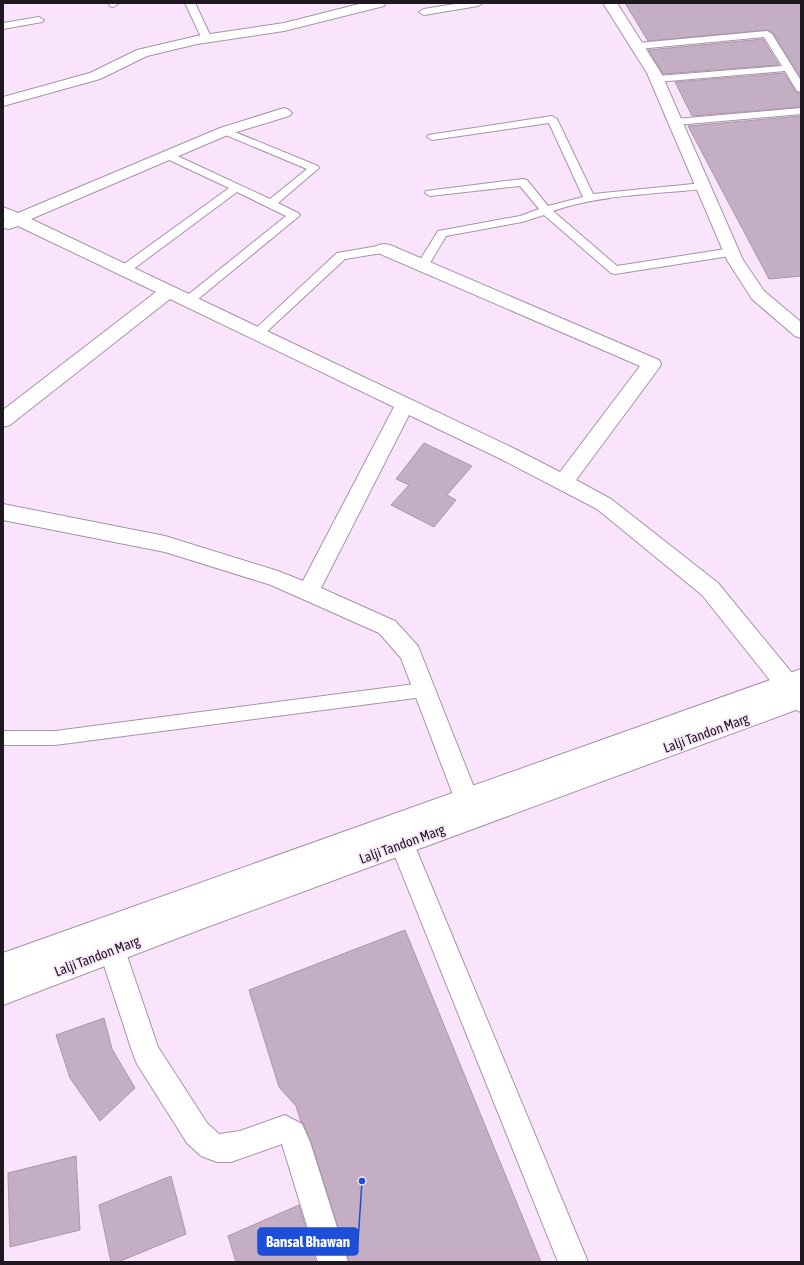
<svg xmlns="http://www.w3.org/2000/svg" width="804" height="1265" font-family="'Asap Condensed',sans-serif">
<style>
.building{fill:#c3aec4;stroke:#ab97ac}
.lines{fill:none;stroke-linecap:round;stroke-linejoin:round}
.lane-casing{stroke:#a793a8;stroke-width:2}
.street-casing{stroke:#a793a8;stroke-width:2}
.primary-casing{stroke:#a793a8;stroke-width:2}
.lane{fill:#fff;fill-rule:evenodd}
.street{fill:#fff;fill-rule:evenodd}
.primary{fill:#fff;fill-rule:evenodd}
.labels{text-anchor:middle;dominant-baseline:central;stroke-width:3.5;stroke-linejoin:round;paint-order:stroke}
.street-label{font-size:14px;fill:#1f1820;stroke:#f9e4fb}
.leader{fill:none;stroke:#1d4ed8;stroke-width:1.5}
.callout-dot{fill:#1d4ed8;stroke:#f9e4fb;stroke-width:1.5}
.callout{fill:#1d4ed8;stroke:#1d4ed8;stroke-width:1.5}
.callout-label{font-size:15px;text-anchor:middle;font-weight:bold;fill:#fff}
</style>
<rect width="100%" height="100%" fill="#f9e4fb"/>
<g class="building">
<polygon points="625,3 801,3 801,78 773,33 768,30 648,41"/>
<polygon points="763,39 779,65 663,74 648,50"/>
<polygon points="784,73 796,92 801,93 801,107 692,116 675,82"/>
<polygon points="801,116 801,276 769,279 688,126"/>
<polygon points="424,443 472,466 447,495 456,500 434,527 391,505 409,485 396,479"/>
<polygon points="405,930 541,1262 349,1262 311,1142 303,1123 301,1122 296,1106 279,1087 249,990"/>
<polygon points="104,1018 112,1049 135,1088 100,1121 70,1078 56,1035"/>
<polygon points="76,1156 80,1230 10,1247 8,1173"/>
<polygon points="171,1176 186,1234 118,1262 111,1262 99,1205"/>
<polygon points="299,1205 316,1262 236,1262 228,1236"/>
</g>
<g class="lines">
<defs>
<g id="lane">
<polygon points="108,3 118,3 118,4 113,7 110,6"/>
<polygon points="185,3 195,3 212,39 210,41 207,42 202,39"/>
<polygon points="461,3 483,3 478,6 424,15 419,12 424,9"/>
<polygon points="39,17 44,20 42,22 3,29 3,23"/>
<polygon points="767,31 772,34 801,81 801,92 797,91 785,71 657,82 652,79 657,76 782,66 764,37 638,49 633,46 638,43"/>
<polygon points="801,108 801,114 676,125 671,122 676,119"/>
<path d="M552 116 557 119 593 194 703 183 708 186 703 189C656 194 597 195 553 211L617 266 732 248 736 249 738 252 736 255 615 274 611 273 544 215 522 222 446 236 427 268H419L417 265 438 231 520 216 539 209 520 186 430 196 425 193 426 191 523 179 527 180 548 206 583 197 549 123 432 140 427 137 428 135Z"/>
<polygon points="225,128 318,166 319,168 278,203 298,213 300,215 298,217 192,304 184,304 182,301 184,298 286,216 237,192 128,273 120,273 118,270 120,267 229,188 163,157 162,155 163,153 171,153 270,199 307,169 221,133 220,131"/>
<polygon points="384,245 388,246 390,249 388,252 345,259 261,337 257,338 253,337 251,334 253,331 337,253"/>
<polygon points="423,683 428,685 431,690 428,695 423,697 55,745 3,745 3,731 55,731"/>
</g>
<g id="street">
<polygon points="363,3 386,3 384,6 284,31 197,44 147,56 100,79 3,106 3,97 90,73 137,50 197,36 284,23"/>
<polygon points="603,3 617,3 661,73 743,260 764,291 801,322 801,338 795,336 752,299 727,260 647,73"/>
<polygon points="284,108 289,110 292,113 289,116 230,134 31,219 515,449 560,472 640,366 378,253 376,249 378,245 384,244 390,245 659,360 661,364 659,368 576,480 611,499 718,583 801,684 801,712 793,709 702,595 597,509 501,459 409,415 321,588 395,621 418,646 479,800 484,817 481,825 472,828 463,825 455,800 401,658 379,633 271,585 165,552 3,520 3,504 165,536 278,571 303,581 394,407 170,299 10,425 3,427 3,410 156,292 18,226 9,229 3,228 3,221 5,219 3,218 3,207 18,213 220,128"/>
<polygon points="402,833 411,836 414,844 588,1262 558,1262 390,844 393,836"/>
<polygon points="112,937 121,941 125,950 158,1047 207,1123 219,1134 240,1131 285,1115 302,1124 310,1142 348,1262 318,1262 282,1144 231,1162 217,1162 201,1156 187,1143 137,1064 133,1054 99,950 103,941"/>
</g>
<polygon id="primary" points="801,669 801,708 199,930 3,1005 3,953"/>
</defs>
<use href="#lane" class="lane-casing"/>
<use href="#street" class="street-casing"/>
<use href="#primary" class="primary-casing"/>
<use href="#lane" class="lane"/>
<use href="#street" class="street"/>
<use href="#primary" class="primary"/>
</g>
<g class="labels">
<g class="street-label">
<text transform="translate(706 733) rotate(-20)">Lalji Tandon Marg</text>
<text transform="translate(402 844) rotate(-20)">Lalji Tandon Marg</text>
<text transform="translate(97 956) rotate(-21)">Lalji Tandon Marg</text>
</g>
</g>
<path class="leader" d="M362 1181L358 1242"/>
<circle class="callout-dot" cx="362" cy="1181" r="4"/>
<rect class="callout" x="258" y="1228" width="100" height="27" rx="4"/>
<g class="callout-label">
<text x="308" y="1247">Bansal Bhawan</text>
</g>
<rect width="804" height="1265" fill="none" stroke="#1f1820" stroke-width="8"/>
</svg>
